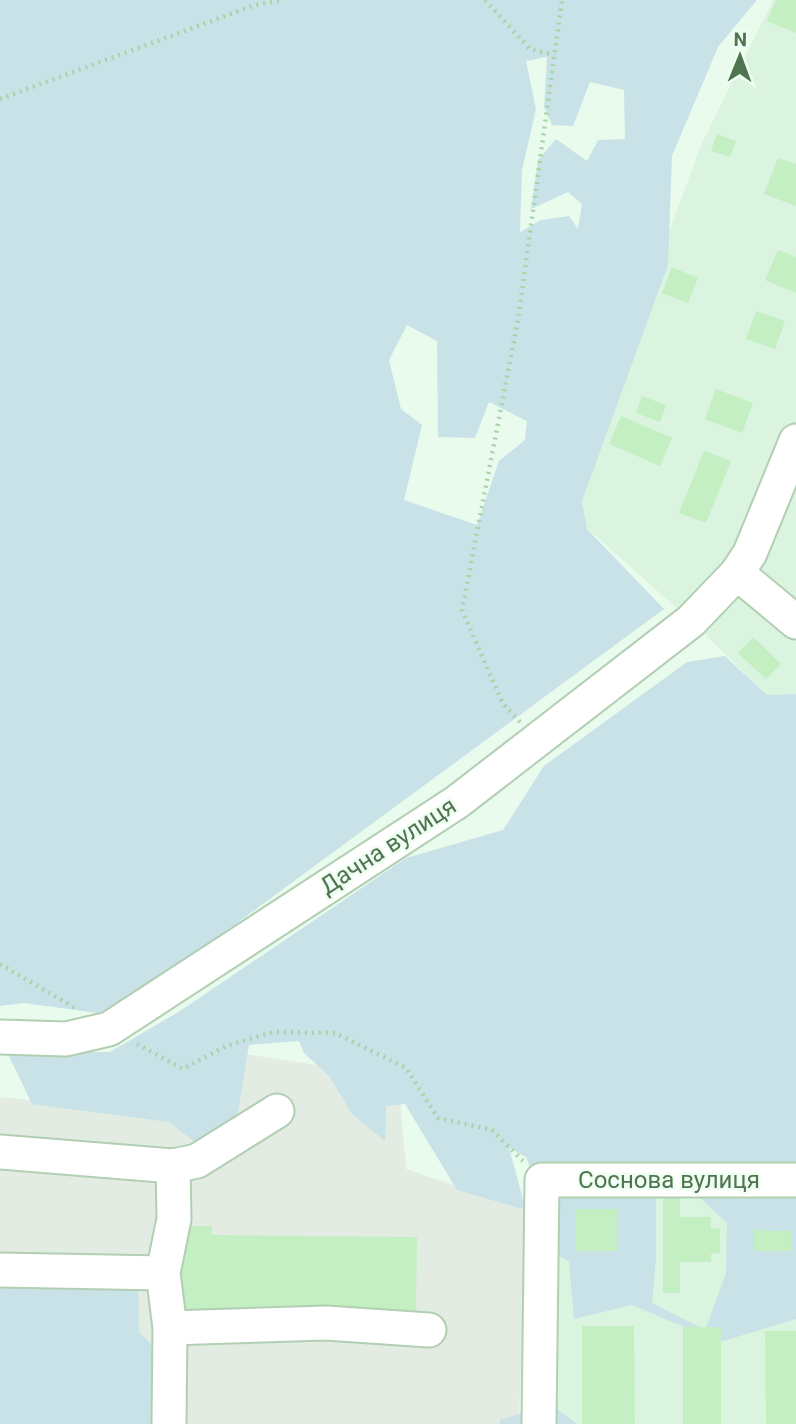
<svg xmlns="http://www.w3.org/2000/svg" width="796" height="1424" font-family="Roboto,sans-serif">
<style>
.residential{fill:#dbf4df}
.industrial{fill:#e2ece2}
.green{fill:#c8e2e8;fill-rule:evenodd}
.building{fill:#c3efc2}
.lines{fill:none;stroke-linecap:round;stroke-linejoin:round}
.minor-casing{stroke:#b2cfb3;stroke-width:37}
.path{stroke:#a6d4a5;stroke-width:4.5;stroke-dasharray:2 5;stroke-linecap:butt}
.minor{stroke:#fff;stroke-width:33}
.labels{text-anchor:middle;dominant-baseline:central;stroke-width:5;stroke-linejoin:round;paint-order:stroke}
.street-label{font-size:24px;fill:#50744e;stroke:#effef2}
</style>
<rect width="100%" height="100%" fill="#e9fbed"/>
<g class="residential">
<polygon points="773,0 796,0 796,694 767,695 691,621 578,520 573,493 701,145"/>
<polygon points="796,1190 796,1424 551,1424 554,1194"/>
</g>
<polygon class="industrial" points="237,1053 398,1077 406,1169 526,1210 519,1424 161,1424 0,1404 0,1097 186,1116"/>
<g class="green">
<path d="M0 0H757L718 47 672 156 668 265 582 501 587 529 664 609 112 1015 24 1003 0 1006ZM547 57 544 107 552 125 573 126 590 82 624 90 625 139 598 140 587 161 556 139 538 160 531 209 568 192 582 204 578 229 569 216 541 220 520 232 522 170 536 109 526 61ZM407 325 437 341 438 437 475 438 489 402 527 421 525 440 499 461 477 525 404 500 422 425 401 409 389 360Z"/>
<path d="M725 656 767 695 796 694V1319L720 1342 632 1305 574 1319 569 1262 540 1244V1193L526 1157 509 1148 526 1210 457 1190 405 1104 386 1106 385 1141 352 1114 329 1076 304 1053 299 1041 249 1045 236 1124 196 1143 169 1122 32 1104 7 1052H110L180 1011 406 858 503 830 544 766 687 662ZM656 1191 696 1194 727 1223 726 1273 705 1330 652 1303 656 1259Z"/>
<polygon points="0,1278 138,1285 139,1332 163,1356 161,1424 0,1424"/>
<polygon points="550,1404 577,1424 500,1424 500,1420"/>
</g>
<g class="building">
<polygon points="776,0 796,0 796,33 767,21"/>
<polygon points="717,134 736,141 730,157 711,151"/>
<polygon points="778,158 796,164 796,206 764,194"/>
<polygon points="778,250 796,257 796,293 765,280"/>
<polygon points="672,267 698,278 688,303 662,293"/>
<polygon points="756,311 785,321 775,349 746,339"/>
<polygon points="716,389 753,403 742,433 705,419"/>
<polygon points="642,396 666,405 660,422 636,413"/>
<polygon points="621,416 672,438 660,466 609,444"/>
<polygon points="704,451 731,461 706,523 679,513"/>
<polygon points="753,637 781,664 766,679 738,653"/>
<polygon points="663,1195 680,1195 680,1217 711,1217 711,1229 720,1228 720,1253 711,1254 711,1262 680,1262 680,1293 663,1293"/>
<rect x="576" y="1209" width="41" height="42"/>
<polygon points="180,1226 212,1226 212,1235 417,1237 416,1313 179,1317"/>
<polygon points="754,1230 791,1231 791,1251 754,1251"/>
<polygon points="582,1326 634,1326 635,1424 582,1424"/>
<rect x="683" y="1327" width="38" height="97"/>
<polygon points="765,1331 796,1331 796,1424 766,1424"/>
</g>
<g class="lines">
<defs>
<g id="minor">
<polyline points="737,573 796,622"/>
<polyline points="0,1037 66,1039 109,1029 457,802 691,621 737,573 750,553 796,441"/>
<polyline points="0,1152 173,1166 197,1161 277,1111"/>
<polyline points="0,1270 163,1273"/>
<polyline points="170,1328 326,1323 429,1330"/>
<polyline points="169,1424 170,1328 163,1273 174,1219 173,1166"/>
<polyline points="539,1424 542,1180 796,1180"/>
</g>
</defs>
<use href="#minor" class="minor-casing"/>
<g class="path">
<polyline points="485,0 530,49 554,55"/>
<polyline points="0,99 255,5 283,0"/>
<polyline points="520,722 503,704 462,610 518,320 562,0"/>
<polyline points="0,964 75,1008"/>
<polyline points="137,1044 183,1069 226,1046 273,1032 335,1033 406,1068 438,1118 492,1130 523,1161"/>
</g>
<use href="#minor" class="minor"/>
</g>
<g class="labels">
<g class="street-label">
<text transform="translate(388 846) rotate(-33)">Дачна вулиця</text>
<text x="669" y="1180">Соснова вулиця</text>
</g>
</g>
<g transform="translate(740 56) rotate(1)" stroke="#effef2" stroke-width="5" paint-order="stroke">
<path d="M0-5L12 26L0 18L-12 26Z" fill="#50744e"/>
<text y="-10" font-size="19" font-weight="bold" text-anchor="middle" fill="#50744e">N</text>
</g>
</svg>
